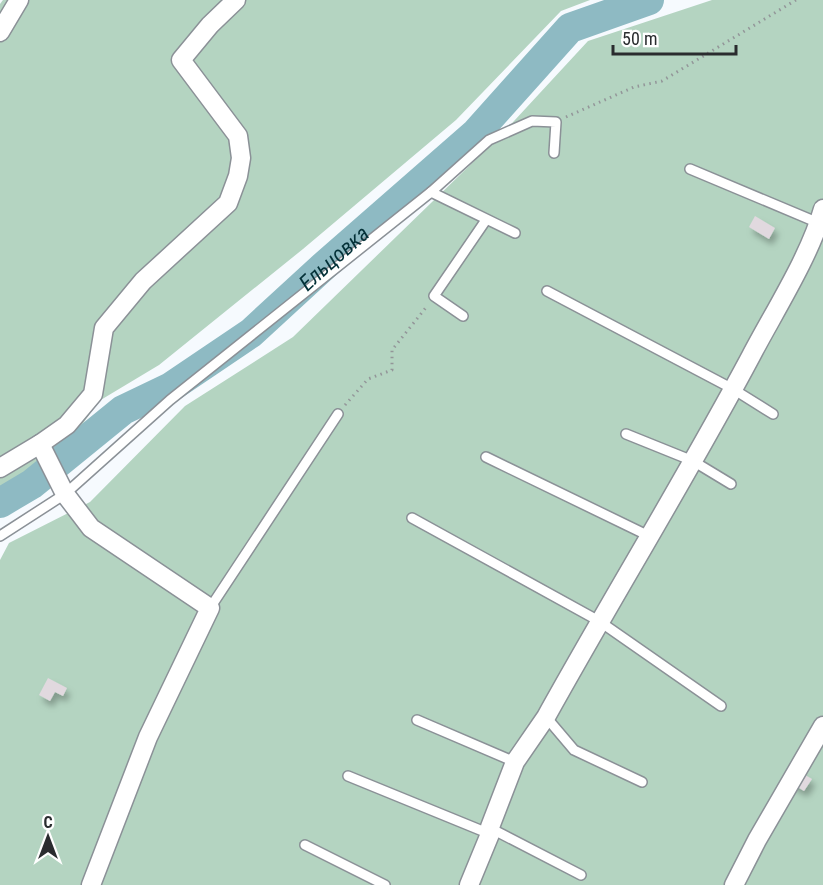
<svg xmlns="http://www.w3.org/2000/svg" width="823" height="885" font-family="'Roboto Condensed',sans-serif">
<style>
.green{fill:#b4d4c1}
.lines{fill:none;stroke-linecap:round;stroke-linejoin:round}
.river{stroke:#8ebac3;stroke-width:30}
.building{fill:#e1d9df;filter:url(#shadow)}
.lane-casing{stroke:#8b9197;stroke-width:12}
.street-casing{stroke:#8b9197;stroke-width:21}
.path{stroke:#939699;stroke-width:3;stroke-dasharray:1.5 4.5;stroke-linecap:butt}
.lane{stroke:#fff;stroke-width:9}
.street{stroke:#fff;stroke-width:18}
.labels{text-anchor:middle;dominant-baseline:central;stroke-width:5;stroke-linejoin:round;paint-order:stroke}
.water-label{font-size:22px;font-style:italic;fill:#043138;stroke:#fff}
</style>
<defs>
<filter id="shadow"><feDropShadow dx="3.5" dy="6" stdDeviation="3" flood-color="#0004"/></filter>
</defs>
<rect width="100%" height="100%" fill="#f6fafe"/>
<g class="green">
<polygon points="3,0 590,0 561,11 456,120 303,249 159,365 99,401 59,457 0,501 0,4"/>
<polygon points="712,0 823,0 823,885 0,885 0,560 9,543 90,502 185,406 293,337 501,135 588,41"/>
</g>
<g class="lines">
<path class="river" id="s1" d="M0 503 32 484 123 410 171 387 251 333 325 265 476 133 570 28 649 0"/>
</g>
<g class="building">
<polygon points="755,216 775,228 769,239 749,227"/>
<polygon points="48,678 67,688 63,696 55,692 50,701 39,695"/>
<polygon points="793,768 812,779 804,791 786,780"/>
</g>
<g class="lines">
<defs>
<g id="lane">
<polyline points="690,169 821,224"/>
<polyline points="431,192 489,140 532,121 556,122 554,153"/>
<polyline points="547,291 733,389 773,414"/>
<polyline points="463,316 434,296 486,220"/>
<polyline points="626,434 693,461 731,484"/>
<polyline points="486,457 649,536"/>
<polyline points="412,518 599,621 721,706"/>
<polyline points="0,536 65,494 170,400 431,192 515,233"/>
<polyline points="210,608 338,414"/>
<polyline points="546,717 574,750 642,782"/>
<polyline points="417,720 515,762"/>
<polyline points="348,776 490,834"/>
<polyline points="490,828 581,875"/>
<polyline points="305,845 385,885"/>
</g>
<g id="street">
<polyline points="0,32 19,0"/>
<polyline points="40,444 65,494 91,528 210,608 148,737 91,885"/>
<polyline points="0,468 40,444 67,425 93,394 104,328 143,281 228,203 238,176 241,158 238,136 181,60 210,25 236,0"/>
<path d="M469 885 490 834V827L515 762 546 717C613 596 686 478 751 356 774 312 810 256 823 209"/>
<polyline points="734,885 757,840 823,726"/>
</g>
</defs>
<use href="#lane" class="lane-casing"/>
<use href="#street" class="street-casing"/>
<g class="path">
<polyline points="566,117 634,87 662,81 796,0"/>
<polyline points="345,405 368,379 392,370 392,350 428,305"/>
</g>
<use href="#lane" class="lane"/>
<use href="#street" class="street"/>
</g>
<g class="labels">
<g class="water-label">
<text stroke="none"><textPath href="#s1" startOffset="416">Ельцовка</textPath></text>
</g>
</g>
<g transform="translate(48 837)" stroke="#ffffff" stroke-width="4.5" paint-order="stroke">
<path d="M0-4.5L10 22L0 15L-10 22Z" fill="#2a2c2f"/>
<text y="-9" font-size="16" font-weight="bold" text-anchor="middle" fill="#2a2c2f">С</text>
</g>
<path d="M613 45v9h123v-9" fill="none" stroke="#2a2c2f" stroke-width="3"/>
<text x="622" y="45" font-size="18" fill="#2a2c2f" stroke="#ffffff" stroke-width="4.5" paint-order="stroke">50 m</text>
</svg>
